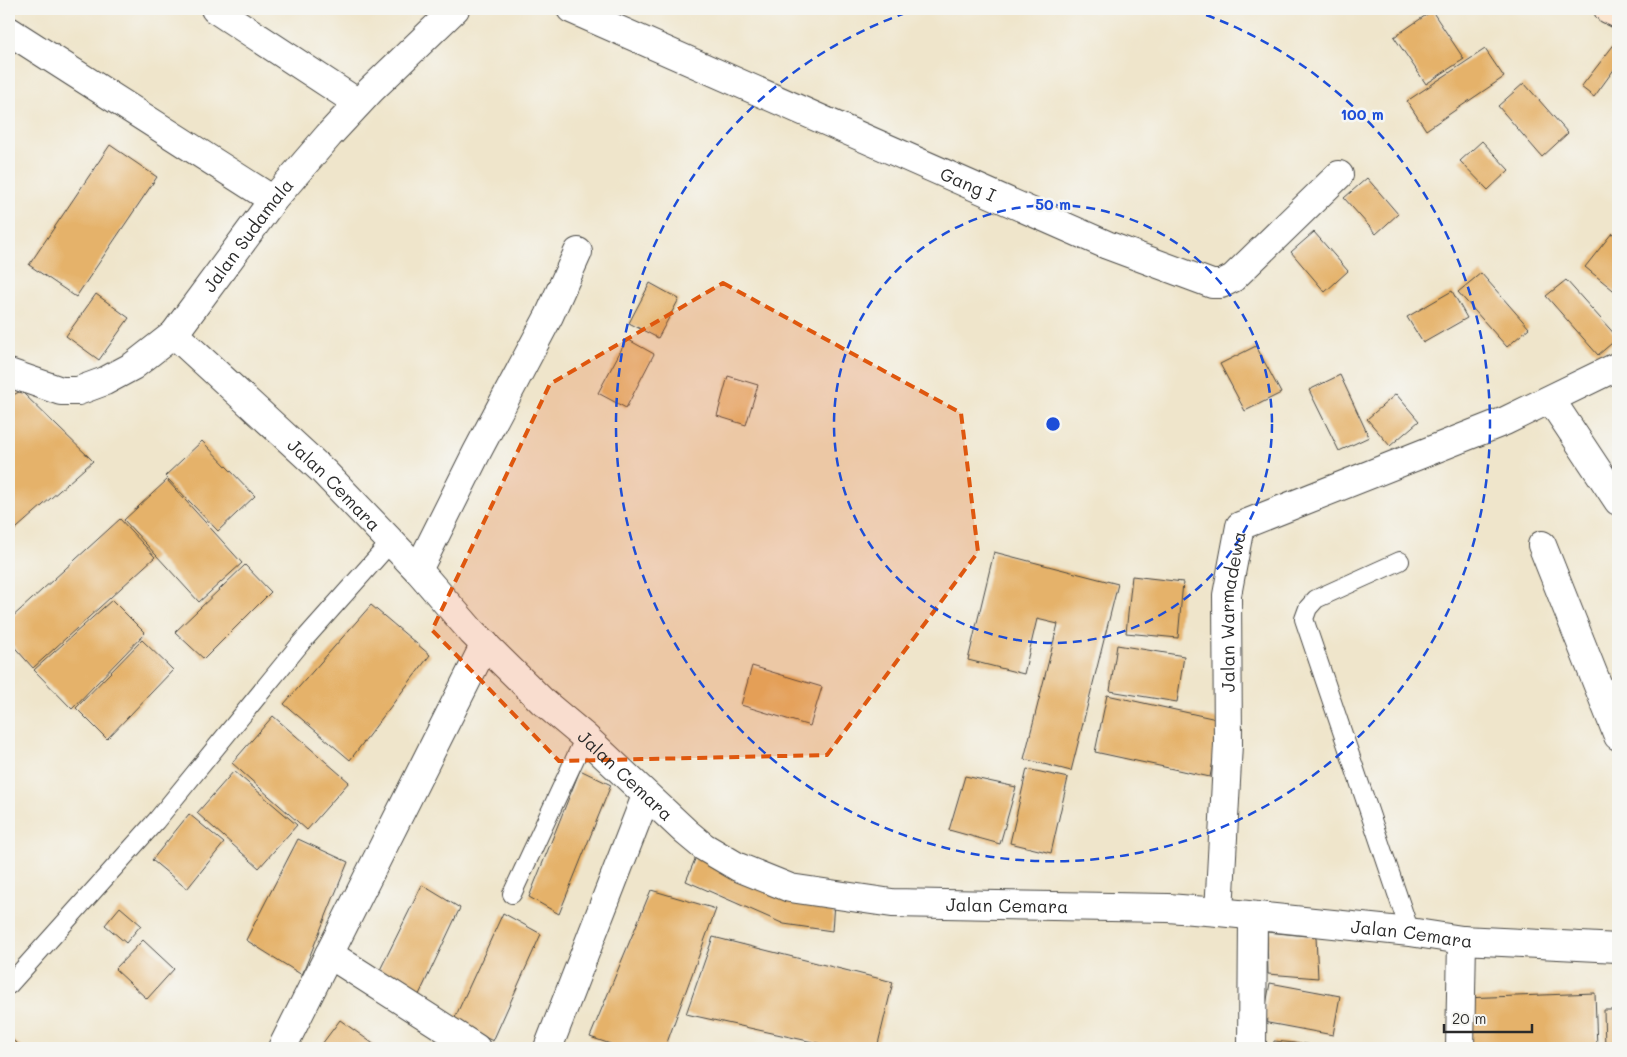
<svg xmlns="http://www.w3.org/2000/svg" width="1627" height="1057" font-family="Mali,sans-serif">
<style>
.building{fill:#e5b26a}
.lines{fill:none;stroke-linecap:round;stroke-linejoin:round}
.lane-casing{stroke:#484743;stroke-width:20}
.street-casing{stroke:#484743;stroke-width:30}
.secondary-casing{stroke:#484743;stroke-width:30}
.lane{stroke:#fff;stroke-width:18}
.street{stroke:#fff;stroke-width:28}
.secondary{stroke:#fbe5cf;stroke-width:28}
.marked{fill:#df570e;fill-opacity:0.2;stroke:#df570e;stroke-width:4;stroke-dasharray:10 6;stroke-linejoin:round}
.ring{fill:none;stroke:#1d4ed8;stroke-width:2.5;stroke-dasharray:9 6}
.labels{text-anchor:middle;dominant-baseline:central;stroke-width:5;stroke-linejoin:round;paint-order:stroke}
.street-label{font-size:18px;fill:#2b2b2b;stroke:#f6f6f2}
.centre{fill:#1d4ed8;stroke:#f6f6f2;stroke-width:2.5}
.ring-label{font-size:15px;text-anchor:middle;font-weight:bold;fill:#1d4ed8;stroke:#f6f6f2;stroke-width:5;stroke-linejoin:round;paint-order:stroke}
</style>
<rect width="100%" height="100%" fill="#f6f6f2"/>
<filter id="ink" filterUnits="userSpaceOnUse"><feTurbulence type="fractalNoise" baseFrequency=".02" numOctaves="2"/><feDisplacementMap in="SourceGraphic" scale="10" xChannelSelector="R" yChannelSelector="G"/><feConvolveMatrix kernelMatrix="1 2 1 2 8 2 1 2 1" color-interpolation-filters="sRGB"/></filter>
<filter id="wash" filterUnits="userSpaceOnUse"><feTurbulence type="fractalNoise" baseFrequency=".0096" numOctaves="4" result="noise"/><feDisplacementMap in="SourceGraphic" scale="20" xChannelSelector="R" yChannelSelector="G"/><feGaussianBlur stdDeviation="1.12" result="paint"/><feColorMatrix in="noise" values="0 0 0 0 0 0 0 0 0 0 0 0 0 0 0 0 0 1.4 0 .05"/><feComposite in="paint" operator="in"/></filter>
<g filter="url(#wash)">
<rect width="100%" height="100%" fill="#efe5cb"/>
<g id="blocks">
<g class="building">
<polygon points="1432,11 1464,59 1426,84 1394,37"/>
<polygon points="1616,42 1618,44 1618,64 1594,97 1581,87"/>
<polygon points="1485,49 1504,77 1426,130 1407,101"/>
<polygon points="1524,83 1568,133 1542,157 1498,106"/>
<polygon points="1482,141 1509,170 1488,190 1460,161"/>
<polygon points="110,145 157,177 76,297 29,265"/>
<polygon points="1367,178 1398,214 1376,234 1344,198"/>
<polygon points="1314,232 1348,271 1325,292 1291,252"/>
<polygon points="1612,233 1618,238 1618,294 1585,267"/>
<polygon points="1481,273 1529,328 1507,347 1458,292"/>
<polygon points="1566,280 1618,338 1598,355 1546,296"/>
<polygon points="650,283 679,299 658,338 629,323"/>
<polygon points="1452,291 1467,318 1423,343 1407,317"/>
<polygon points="96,294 129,318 99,360 66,336"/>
<polygon points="627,339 654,354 626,408 598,393"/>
<polygon points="1256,346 1281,393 1245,411 1220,364"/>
<polygon points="1340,375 1369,437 1339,451 1309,390"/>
<polygon points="728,376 758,385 746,425 717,416"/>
<polygon points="21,391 93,461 9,535 9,397"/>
<polygon points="1396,394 1419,421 1390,446 1367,419"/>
<polygon points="202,441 255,496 218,531 165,476"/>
<polygon points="167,480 242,563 199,602 124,520"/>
<polygon points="120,519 155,557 33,668 9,641 9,620"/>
<polygon points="994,552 1118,584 1071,771 1024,759 1058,624 1037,619 1024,674 968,660"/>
<polygon points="245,565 271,592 204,659 175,632"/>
<polygon points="1132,576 1183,582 1178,638 1126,633"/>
<polygon points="112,600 145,633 72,709 34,670"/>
<polygon points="371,605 430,655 350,760 284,704"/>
<polygon points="142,640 173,670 107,739 76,708"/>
<polygon points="1117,645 1184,656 1177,702 1110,691"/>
<polygon points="752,666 822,687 810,726 741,705"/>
<polygon points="1107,695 1221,720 1210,777 1095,752"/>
<polygon points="273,716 349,782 307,830 232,763"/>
<polygon points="1027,769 1068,778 1051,853 1010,843"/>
<polygon points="580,770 611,785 559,914 529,897"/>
<polygon points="234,771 297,825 259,868 197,813"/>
<polygon points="965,776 1016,787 1000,844 949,830"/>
<polygon points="189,814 224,843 187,889 152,860"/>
<polygon points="298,839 348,862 302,975 246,940"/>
<polygon points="698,852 834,902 832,931 784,924 686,881"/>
<polygon points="422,885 460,908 417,999 376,978"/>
<polygon points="651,890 716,909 665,1048 622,1048 590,1037"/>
<polygon points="120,907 141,925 126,943 105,925"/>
<polygon points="503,913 541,934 493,1041 453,1022"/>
<polygon points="1267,932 1316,937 1318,978 1268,974"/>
<polygon points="713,937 893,982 877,1048 840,1048 686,1014"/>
<polygon points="143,940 174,969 147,999 115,969"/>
<polygon points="1270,983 1340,996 1333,1035 1263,1022"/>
<polygon points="1595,993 1597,1048 1467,1048 1464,998"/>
<polygon points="1604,1010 1618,1010 1618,1048 1605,1048"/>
<polygon points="340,1020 379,1048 319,1048"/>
<polygon points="9,1037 22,1048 9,1048"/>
<polygon points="1274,1041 1335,1047 1335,1048 1273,1048"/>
</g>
</g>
</g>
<g filter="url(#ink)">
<use href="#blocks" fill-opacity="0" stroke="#484743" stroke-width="1"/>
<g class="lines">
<defs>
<g id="lane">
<polyline points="1400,561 1316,599 1308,608 1304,619 1410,932"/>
<polyline points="512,894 585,737"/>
<polyline points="9,985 156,821 301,643 390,543"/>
</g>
<g id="street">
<polyline points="215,9 358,103"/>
<path id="s1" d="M571 9 1107 245 1212 284H1221L1233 278 1339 175"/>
<polyline points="9,31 273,200"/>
<path id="s2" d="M174 334 324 472 418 570 472 632 542 701 585 737 686 832 704 847 738 867 790 888 892 903 1168 908 1219 912 1410 932 1462 940 1618 948"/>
<path id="s3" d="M9 373 61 391H78L105 381 133 366 174 334 273 200 329 135 371 90 455 9"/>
<polyline points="1551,400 1618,501"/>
<polyline points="1542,545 1618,736"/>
<polyline points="418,570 477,452 549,316 578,252"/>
<path id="s4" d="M1219 912 1228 744 1227 595 1240 526 1505 421 1618 366"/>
<polyline points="329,954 476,1048"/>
<polyline points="282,1048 485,644"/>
<polyline points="548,1048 646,796"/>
<polyline points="1252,1048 1253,917"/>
<polyline points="1460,1048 1462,940"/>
</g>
<polyline id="secondary" points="1608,9 1618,14"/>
</defs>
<use href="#lane" class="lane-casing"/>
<use href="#street" class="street-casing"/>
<use href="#secondary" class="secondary-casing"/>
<use href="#lane" class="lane"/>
<use href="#street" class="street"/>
<use href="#secondary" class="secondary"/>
</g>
</g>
<path class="marked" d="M723 283 961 413 978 552 827 755 559 761 432 630 550 384Z"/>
<g class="ring">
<circle cx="1053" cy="424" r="219"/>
<path d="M1192 10A437 437 0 1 1 914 10"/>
</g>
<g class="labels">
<g class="street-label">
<text stroke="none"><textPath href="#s1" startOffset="434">Gang I</textPath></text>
<text stroke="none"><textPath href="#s3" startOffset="308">Jalan Sudamala</textPath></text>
<text stroke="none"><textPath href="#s2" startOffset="220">Jalan Cemara</textPath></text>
<text stroke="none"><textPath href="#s4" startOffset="301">Jalan Warmadewa</textPath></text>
<text stroke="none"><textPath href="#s2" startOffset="632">Jalan Cemara</textPath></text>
<text stroke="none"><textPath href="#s2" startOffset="1052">Jalan Cemara</textPath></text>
<text stroke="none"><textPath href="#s2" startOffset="1458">Jalan Cemara</textPath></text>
</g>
</g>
<circle cx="1053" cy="424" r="8" class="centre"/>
<g class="ring-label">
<text x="1362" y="120">100 m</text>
<text x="1053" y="210">50 m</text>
</g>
<rect width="1627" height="1057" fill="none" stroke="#f6f6f2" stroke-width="30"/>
<path d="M1444 1024v8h88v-8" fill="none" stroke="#2b2b2b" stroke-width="2.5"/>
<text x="1452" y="1024" font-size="15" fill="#2b2b2b" stroke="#f6f6f2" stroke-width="4" paint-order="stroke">20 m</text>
</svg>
